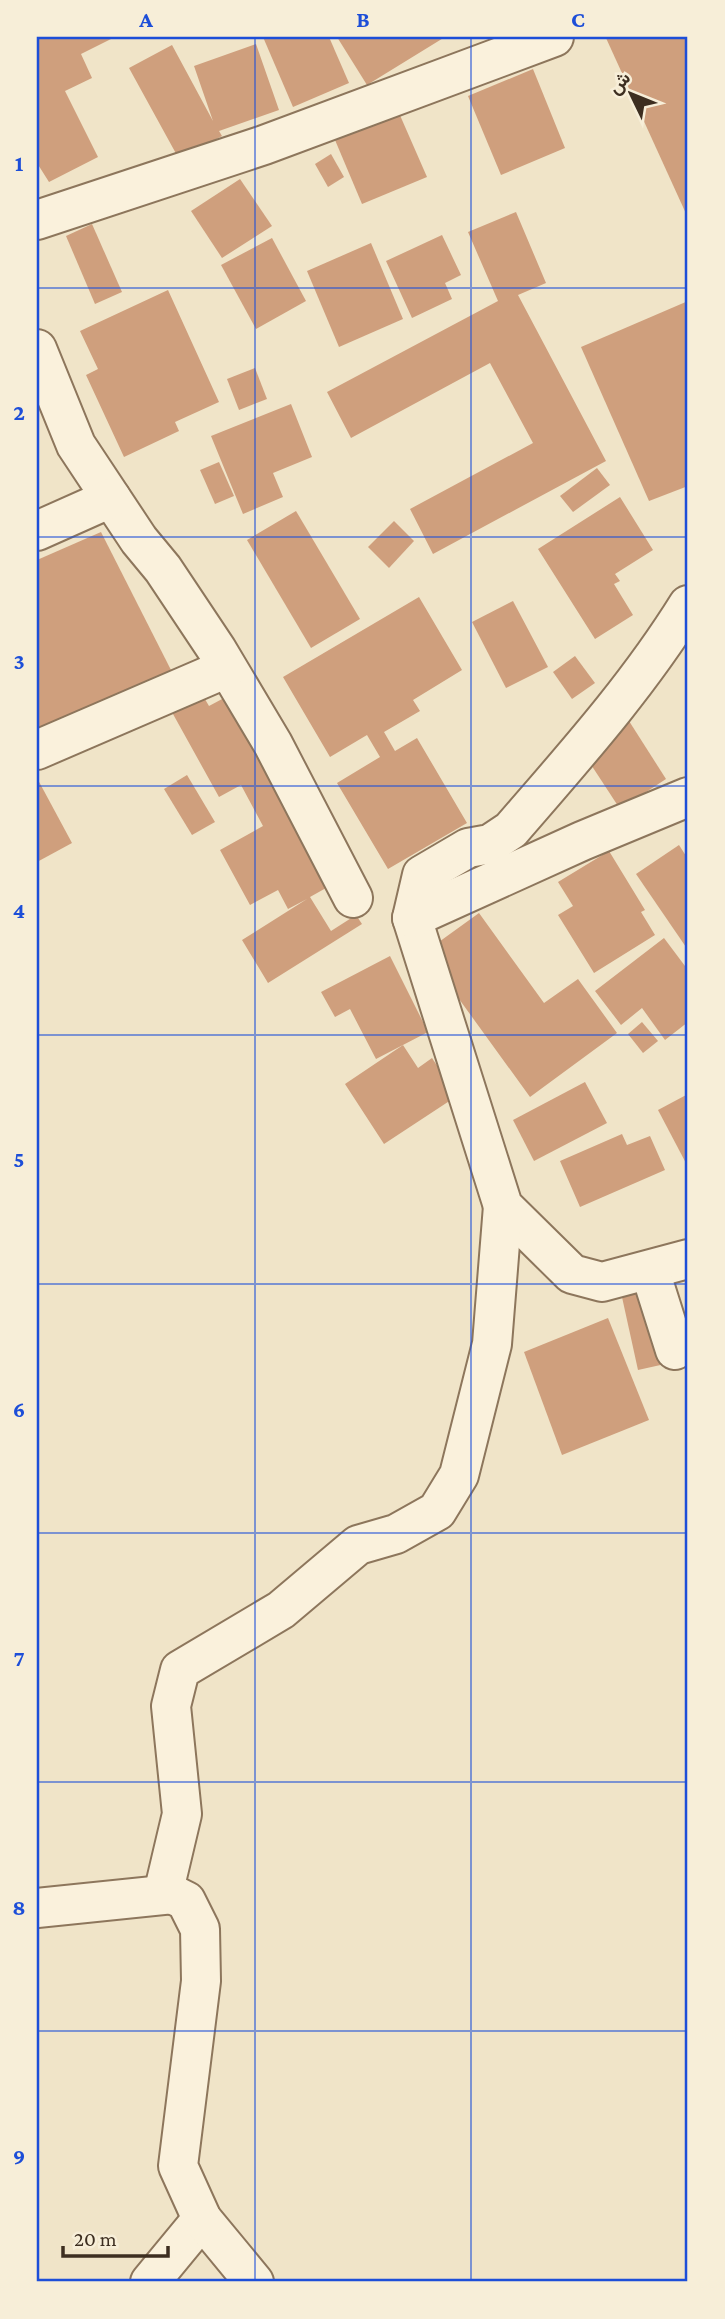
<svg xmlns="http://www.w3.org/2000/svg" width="725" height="2319" font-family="'Crimson Pro',Vazirmatn,serif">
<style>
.building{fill:#cf9f7d}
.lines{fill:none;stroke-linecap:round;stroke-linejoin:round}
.minor-casing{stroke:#8d765c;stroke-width:42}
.minor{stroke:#faf1dc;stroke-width:38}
.grid{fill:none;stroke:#1d4ed8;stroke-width:2;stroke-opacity:0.55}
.neatline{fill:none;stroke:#1d4ed8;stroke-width:2.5}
.grid-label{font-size:23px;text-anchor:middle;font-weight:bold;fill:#1d4ed8}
</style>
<rect width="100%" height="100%" fill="#f0e4c8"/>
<g class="building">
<polygon points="37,37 115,37 81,54 92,78 65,91 98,157 49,182 37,163"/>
<polygon points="263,37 329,37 349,83 293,107"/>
<polygon points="337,37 445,37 367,85"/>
<polygon points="608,37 688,37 688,218 606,38"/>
<polygon points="256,44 279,110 219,131 222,136 179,159 129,68 172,45 213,121 194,66"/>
<polygon points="533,69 565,148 501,175 468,96"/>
<polygon points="399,113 427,177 362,204 335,140"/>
<polygon points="331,154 344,177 328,187 315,164"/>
<polygon points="240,179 272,226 222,258 191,211"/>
<polygon points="516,212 546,283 518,295 606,461 433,554 410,509 533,443 490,363 351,438 327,392 498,301 468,232"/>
<polygon points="92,224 122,292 95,304 66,236"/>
<polygon points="442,235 461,275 445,283 452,299 412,318 386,261"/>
<polygon points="272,238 306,301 256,329 221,265"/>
<polygon points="371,243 403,319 339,347 307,271"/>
<polygon points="168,290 219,402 175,422 179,431 124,457 86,375 98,369 80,331"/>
<polygon points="688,301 688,486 649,501 581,347"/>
<polygon points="255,368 267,399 239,410 227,379"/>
<polygon points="291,404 312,457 273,473 283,497 243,514 211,436"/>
<polygon points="219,462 234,496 215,504 200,470"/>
<polygon points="597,468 610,485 573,512 560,496"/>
<polygon points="620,497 653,550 615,574 620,581 614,584 633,615 595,639 538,549"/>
<polygon points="296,511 360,619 311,648 247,540"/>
<polygon points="394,521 414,541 389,568 368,547"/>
<polygon points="101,532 172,672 37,728 37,560"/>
<polygon points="419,597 462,670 413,700 420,711 384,732 395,751 417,738 467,823 388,869 337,783 380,757 367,735 330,757 283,677"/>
<polygon points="513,601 548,667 506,688 472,622"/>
<polygon points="575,656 595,683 572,699 553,672"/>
<polygon points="199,689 209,706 239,690 342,879 310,897 331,931 356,915 362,924 268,983 242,940 307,899 288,909 278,890 250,905 220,850 263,826 241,785 219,797 168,705"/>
<polygon points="622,710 666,779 620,809 586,757"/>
<polygon points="187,775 215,822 192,835 164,789"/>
<polygon points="37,778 72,843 37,862"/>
<polygon points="679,845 688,859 688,950 636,874"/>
<polygon points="609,851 645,910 641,912 655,935 594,973 558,915 573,906 558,882"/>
<polygon points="479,913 544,1003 578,979 617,1033 530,1097 425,952"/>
<polygon points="664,938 688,970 688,1022 665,1040 642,1008 621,1025 595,991"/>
<polygon points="390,956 428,1032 376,1059 350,1009 335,1017 321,992"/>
<polygon points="642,1022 658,1041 643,1053 628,1034"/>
<polygon points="403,1045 418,1068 432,1058 457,1096 384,1144 345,1084"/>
<polygon points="585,1082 607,1123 534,1161 513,1120"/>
<polygon points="688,1094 688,1167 658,1110"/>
<polygon points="622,1134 627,1145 650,1136 665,1170 580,1207 560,1161"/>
<polygon points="648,1282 665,1364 638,1370 620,1288"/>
<polygon points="608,1318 649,1420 562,1455 524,1352"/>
</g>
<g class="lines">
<defs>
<g id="minor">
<polyline points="37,220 264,145 554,37"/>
<polyline points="37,349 76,445 139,540 163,569 217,650 273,744 353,898"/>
<polyline points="37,531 111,498"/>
<path d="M688 605C637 687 574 757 511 830L490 844 468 848 422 875 412 918 503 1206 572 1274 602 1282 688 1259"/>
<polyline points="37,750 227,668"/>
<polyline points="412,918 582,841 688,797"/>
<polyline points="650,1271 675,1350"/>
<polyline points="37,1908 173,1894"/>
<polyline points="150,2282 202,2219"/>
<polyline points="254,2282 202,2219 178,2166 201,1981 200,1929 186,1901 164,1890 182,1814 171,1706 180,1670 281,1610 358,1545 396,1534 437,1511 459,1475 492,1344 503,1206"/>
</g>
</defs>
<use href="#minor" class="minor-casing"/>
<use href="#minor" class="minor"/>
</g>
<path class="grid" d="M255 37V2282M471 37V2282M37 288H688M37 537H688M37 786H688M37 1035H688M37 1284H688M37 1533H688M37 1782H688M37 2031H688"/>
<rect width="725" height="2319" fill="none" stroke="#f7eed8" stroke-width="77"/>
<g transform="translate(631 94) rotate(313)" stroke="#f7eed8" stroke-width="5" paint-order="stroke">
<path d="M0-5L12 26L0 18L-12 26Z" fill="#3d2e20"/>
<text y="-10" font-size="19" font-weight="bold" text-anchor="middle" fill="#3d2e20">ش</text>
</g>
<path d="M63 2246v10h105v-10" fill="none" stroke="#3d2e20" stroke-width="3.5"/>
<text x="74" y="2246" font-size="21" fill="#3d2e20" stroke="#f7eed8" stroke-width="5" paint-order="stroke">20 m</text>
<rect x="38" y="38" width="648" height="2242" class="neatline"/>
<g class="grid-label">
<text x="146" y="27">A</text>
<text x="363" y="27">B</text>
<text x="578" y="27">C</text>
<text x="19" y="171">1</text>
<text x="19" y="420">2</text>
<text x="19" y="669">3</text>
<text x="19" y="918">4</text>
<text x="19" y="1167">5</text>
<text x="19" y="1417">6</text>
<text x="19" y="1666">7</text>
<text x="19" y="1915">8</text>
<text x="19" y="2164">9</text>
</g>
</svg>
